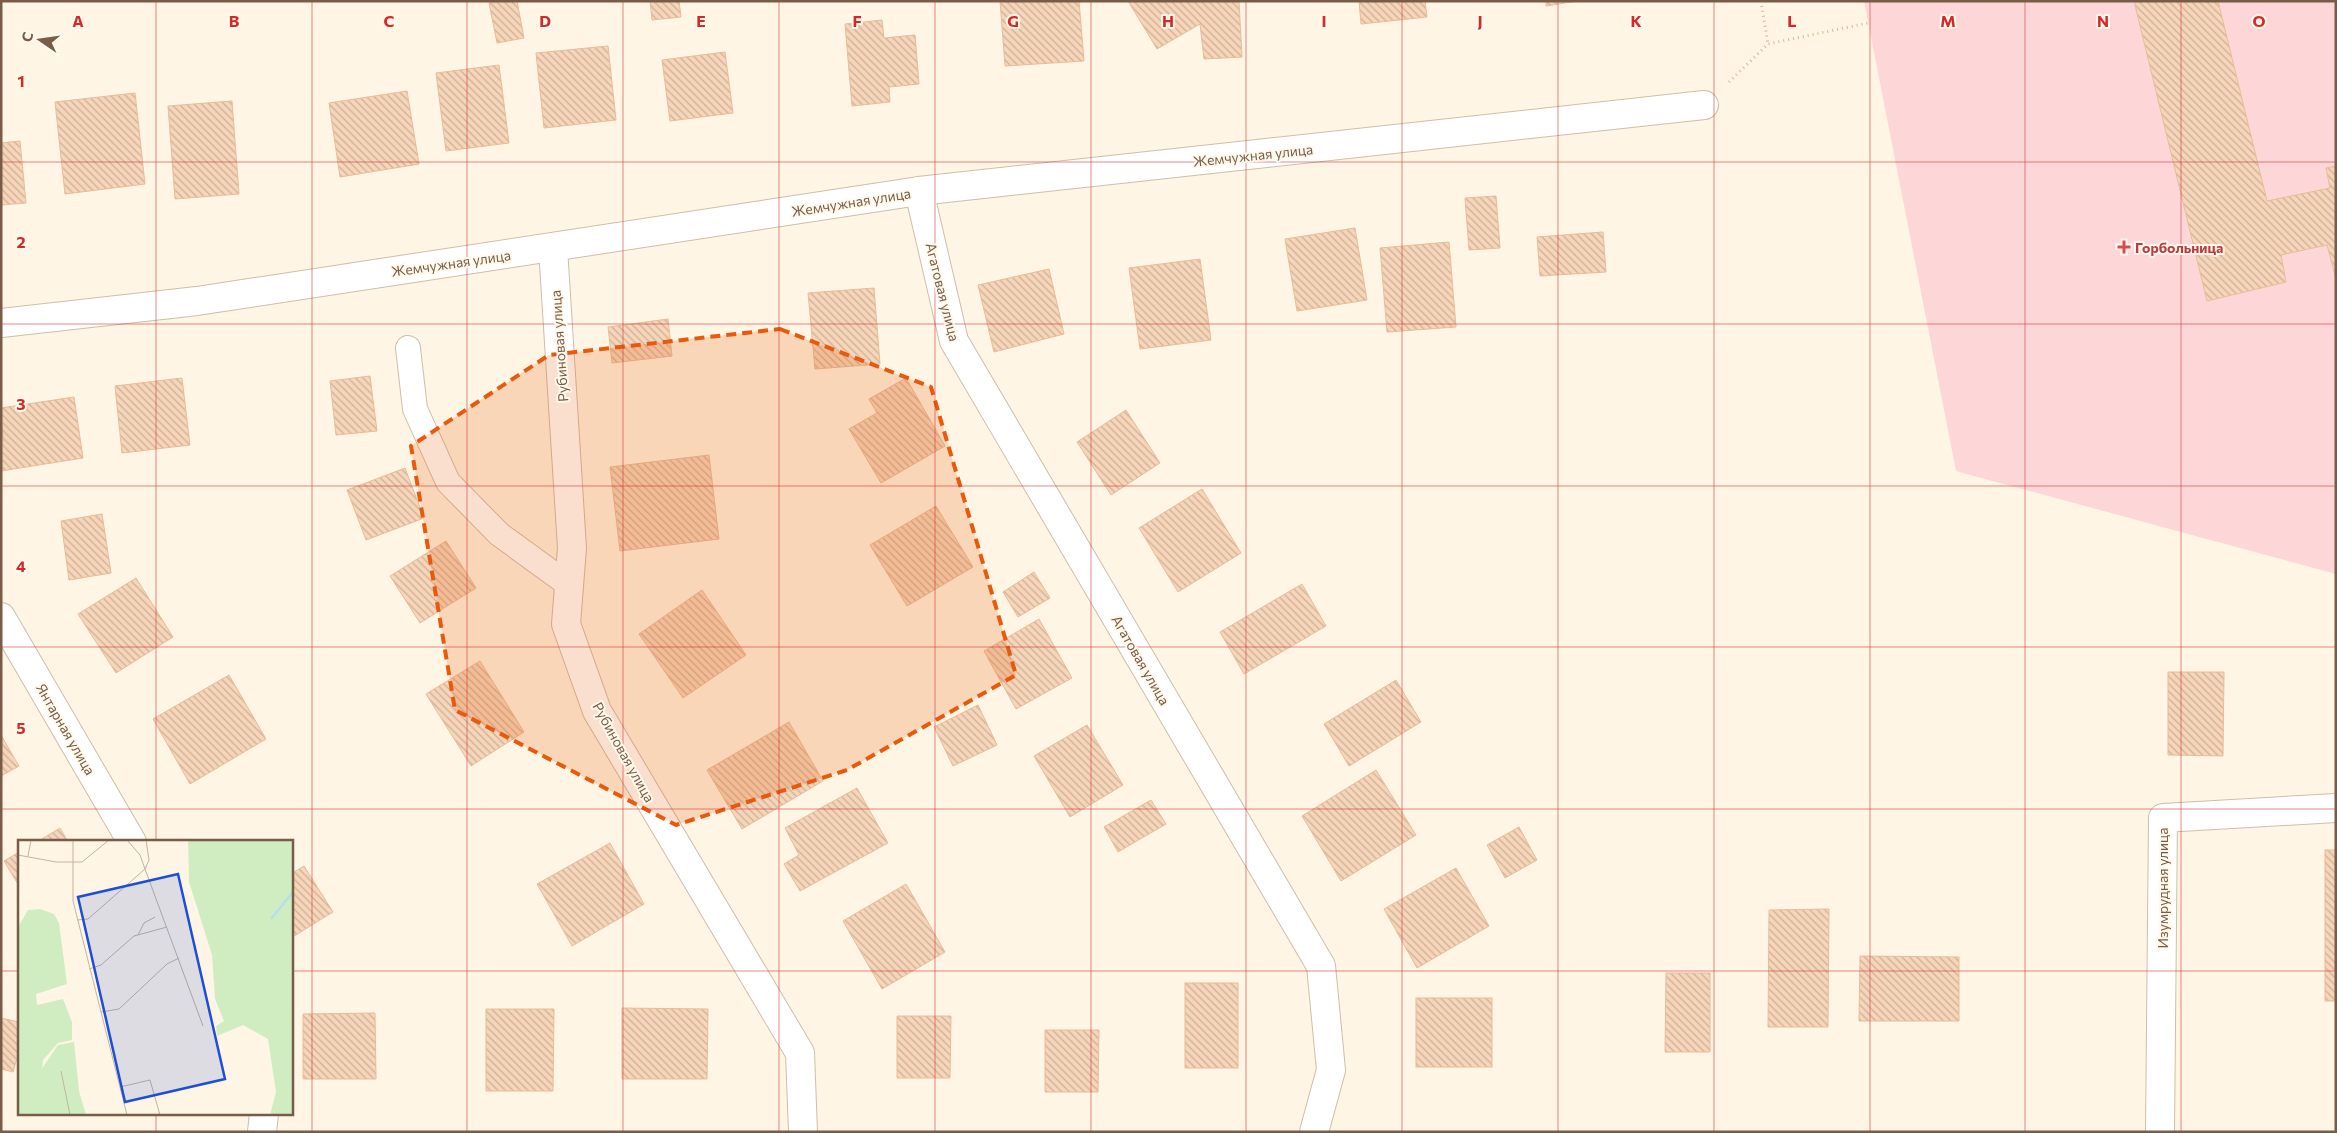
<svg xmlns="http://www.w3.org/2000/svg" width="2337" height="1133" font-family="Commissioner,sans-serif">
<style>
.medical{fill:#fdd6d8}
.building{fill:url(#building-back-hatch);stroke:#eabc98}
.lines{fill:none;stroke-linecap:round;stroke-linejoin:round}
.service-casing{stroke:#d0bda9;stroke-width:26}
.minor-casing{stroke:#d0bda9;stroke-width:30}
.path{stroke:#dbb89c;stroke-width:3;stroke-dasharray:1 4;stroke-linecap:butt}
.service{stroke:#fff;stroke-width:24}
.minor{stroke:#fff;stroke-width:28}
.marked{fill:#e8590c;fill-opacity:0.2;stroke:#e8590c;stroke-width:4;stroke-dasharray:10 6;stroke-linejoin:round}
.grid{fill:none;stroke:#d62828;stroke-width:1;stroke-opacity:0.55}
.health-dot{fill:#e0444e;stroke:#fff9ec;stroke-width:2}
.labels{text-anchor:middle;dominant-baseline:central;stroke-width:4;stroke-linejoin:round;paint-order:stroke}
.street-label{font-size:14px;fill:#795c47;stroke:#fff9ec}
.health-label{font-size:14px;font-weight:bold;fill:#be3a42;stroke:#fff9ec;text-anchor:start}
.inset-river{fill:none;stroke:#b6dfe9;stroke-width:2.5}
.inset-road{fill:none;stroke:#c5b3a0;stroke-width:1}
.view{fill:#1d4ed8;fill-opacity:0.15;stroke:#1d4ed8;stroke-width:2.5}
.inset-edge{fill:none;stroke:#795c47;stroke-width:2.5}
.grid-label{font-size:16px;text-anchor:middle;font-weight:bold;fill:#d62828;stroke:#fff9ec;stroke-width:4;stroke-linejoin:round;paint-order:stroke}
</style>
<defs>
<pattern id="building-back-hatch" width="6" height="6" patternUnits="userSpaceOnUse" patternTransform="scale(1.25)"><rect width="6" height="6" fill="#f6d5b9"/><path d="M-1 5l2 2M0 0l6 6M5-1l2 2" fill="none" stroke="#ccb098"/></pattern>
</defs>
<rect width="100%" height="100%" fill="#fef5e4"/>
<polygon class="medical" points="1864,1 2336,1 2336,574 1956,471"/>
<g class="building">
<polygon points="499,1 517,1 524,38 497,43 489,3"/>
<polygon points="650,1 679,1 681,17 652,20"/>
<polygon points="1000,1 1079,1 1084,61 1005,66"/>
<polygon points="1128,1 1239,1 1242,57 1204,59 1200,24 1157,49"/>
<polygon points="1359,1 1425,1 1427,17 1361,24"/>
<polygon points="1546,1 1577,1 1546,6"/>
<polygon points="2134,1 2218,1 2267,201 2330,188 2326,168 2336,166 2336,279 2327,245 2281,255 2286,282 2207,301"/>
<polygon points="882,20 884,38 915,35 919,84 889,87 890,102 852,106 845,24"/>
<polygon points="608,46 616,120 544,128 536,53"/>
<polygon points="725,52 733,113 670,121 662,60"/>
<polygon points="499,65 509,143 446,151 436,73"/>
<polygon points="407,91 419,164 340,177 329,103"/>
<polygon points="135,93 145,184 65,194 55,102"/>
<polygon points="232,101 239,194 175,199 168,106"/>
<polygon points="20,141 26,203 1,205 1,143"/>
<polygon points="1496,196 1500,248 1469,250 1465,198"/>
<polygon points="1355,228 1367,300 1297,311 1285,239"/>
<polygon points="1603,232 1606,272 1540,276 1537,237"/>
<polygon points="1449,242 1456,327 1387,332 1380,248"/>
<polygon points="1200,259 1211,340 1140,349 1129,268"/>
<polygon points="1049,269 1064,334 994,352 978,285"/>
<polygon points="874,288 880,364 815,369 808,293"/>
<polygon points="668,319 672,356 612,363 608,327"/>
<polygon points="370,376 377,431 336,435 330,381"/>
<polygon points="182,378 190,445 122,453 115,386"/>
<polygon points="906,378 945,446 881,483 849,429 877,413 869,399"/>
<polygon points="74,397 83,458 1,471 1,441 3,441 1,408"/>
<polygon points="1126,410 1160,463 1111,495 1077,442"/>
<polygon points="709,455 719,539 620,551 610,467"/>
<polygon points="405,468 424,518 366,540 347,490"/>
<polygon points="1202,489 1241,553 1178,592 1139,528"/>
<polygon points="936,506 973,567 907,606 870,545"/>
<polygon points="102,514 111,573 69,580 61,521"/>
<polygon points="446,541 476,588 420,623 390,576"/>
<polygon points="1034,572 1050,598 1018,617 1003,592"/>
<polygon points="136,578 173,637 116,673 78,614"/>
<polygon points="1302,584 1326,626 1244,674 1220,632"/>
<polygon points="702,590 746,655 683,698 639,634"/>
<polygon points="1039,619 1072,678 1016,709 984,651"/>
<polygon points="480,661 524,732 471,766 426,694"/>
<polygon points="2168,672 2224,672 2223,756 2168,755"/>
<polygon points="229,675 266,739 190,784 153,719"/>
<polygon points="1396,680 1421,722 1349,766 1324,724"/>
<polygon points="978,705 997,745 953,766 934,727"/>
<polygon points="789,722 823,781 742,829 707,770"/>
<polygon points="1087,725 1123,785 1070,817 1034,756"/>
<polygon points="1,735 19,766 1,776"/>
<polygon points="1376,770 1416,835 1341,881 1302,816"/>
<polygon points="857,788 888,843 800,891 784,864 799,855 785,828"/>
<polygon points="1151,800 1166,824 1118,852 1104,827"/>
<polygon points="1519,827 1537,860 1505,878 1487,845"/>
<polygon points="60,828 68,842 37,842"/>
<polygon points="610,843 644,904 572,946 537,884"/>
<rect x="2325" y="850" width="11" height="151"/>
<polygon points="19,852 19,886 4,861"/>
<polygon points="304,866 333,912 291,938 291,874"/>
<polygon points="1456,868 1489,926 1417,968 1384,909"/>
<polygon points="906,884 945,952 882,989 843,921"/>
<polygon points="1829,909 1828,1027 1768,1027 1769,910"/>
<polygon points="1860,956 1959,957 1959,1021 1859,1021"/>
<polygon points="1666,973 1710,973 1710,1052 1665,1052"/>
<rect x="1185" y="983" width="53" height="85"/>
<rect x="1416" y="998" width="76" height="69"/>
<polygon points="622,1008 708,1009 707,1079 622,1079"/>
<polygon points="486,1009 554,1009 553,1091 486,1091"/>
<polygon points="375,1013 376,1079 303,1079 303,1014"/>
<polygon points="897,1016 951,1016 950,1078 897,1078"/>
<polygon points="1,1018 19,1022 19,1051 13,1072 1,1069"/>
<polygon points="1045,1030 1099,1030 1098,1092 1045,1092"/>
</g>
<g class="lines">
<defs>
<polyline id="service" points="408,348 415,409 448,482 499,534 569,585"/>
<g id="minor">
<polyline points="919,191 954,341 1321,966 1331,1070 1314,1132"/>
<polyline points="553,248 572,548 566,624 597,711 800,1053 803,1132"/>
<polyline points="1,323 197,301 919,191 1704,105"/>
<polyline points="1,617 132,842"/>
<polyline points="262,1132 264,1114"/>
<polyline points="2160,1132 2163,818 2336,808"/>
</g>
</defs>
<use href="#service" class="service-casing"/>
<use href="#minor" class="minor-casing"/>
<g class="path">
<polyline points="1761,1 1768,44"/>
<polyline points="1729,82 1768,44 1868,23"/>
</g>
<use href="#service" class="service"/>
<use href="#minor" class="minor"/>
</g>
<path class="marked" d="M780 329 931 387 1016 675 847 770 676 825 455 710 411 446 549 355Z"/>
<path class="grid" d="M156 1V842M312 1V1132M467 1V1132M623 1V1132M779 1V1132M935 1V1132M1091 1V1132M1246 1V1132M1402 1V1132M1558 1V1132M1714 1V1132M1870 1V1132M2025 1V1132M2181 1V1132M1 162H2336M1 324H2336M1 486H2336M1 647H2336M1 809H2336M1 971H19M291 971H2336M156 1114V1132"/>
<path class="health-dot" d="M2121.5 239.5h5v5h5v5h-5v5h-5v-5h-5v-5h5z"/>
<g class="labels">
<g class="street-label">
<text transform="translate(1253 155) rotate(-6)">Жемчужная улица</text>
<text transform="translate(851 202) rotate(-9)">Жемчужная улица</text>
<text transform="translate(451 263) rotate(-8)">Жемчужная улица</text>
<text transform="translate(943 292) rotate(76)">Агатовая улица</text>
<text transform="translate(559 346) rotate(-94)">Рубиновая улица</text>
<text transform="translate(1141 660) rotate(60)">Агатовая улица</text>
<text transform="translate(66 729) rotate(60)">Янтарная улица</text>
<text transform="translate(624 752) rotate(61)">Рубиновая улица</text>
<text transform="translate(2162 888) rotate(-90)">Изумрудная улица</text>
</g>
<g class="health-label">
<text x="2135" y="247">Горбольница</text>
</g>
</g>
<g transform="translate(18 840)">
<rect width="275" height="275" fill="#fef5e4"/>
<path d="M56 202 61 251 68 275H23L21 233 40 205Z" fill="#d0edc1"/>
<path d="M170 0H275V275H252L258 252 250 199 225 185 199 196 198 186 206 181 197 159 194 115 171 42ZM22 69 36 74 41 83 49 144 18 154 19 165 45 159 54 182V200L40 203 25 220 23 240 31 275H0V87L10 70Z" fill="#d0edc1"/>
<path class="inset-river" d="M253 79 275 52"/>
<path class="inset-road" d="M55 0V61L109 275M128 0 131 20 127 29 185 186M0 15 38 22H64L91 0M10 16 13 0M59 80 70 79 127 29 122 15 109 0M120 95 126 83 137 77M71 129 83 125 116 96 149 87M83 172 101 169 149 124 161 118M43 231 52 275M102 247 132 240 142 275"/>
<path class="view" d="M160 34 207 239 107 262 60 57Z"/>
<rect width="275" height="275" class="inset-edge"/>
</g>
<g class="grid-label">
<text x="78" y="27">A</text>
<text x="234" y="27">B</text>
<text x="389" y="27">C</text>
<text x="545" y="27">D</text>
<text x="701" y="27">E</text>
<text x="857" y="27">F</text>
<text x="1013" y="27">G</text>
<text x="1168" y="27">H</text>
<text x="1324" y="27">I</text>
<text x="1480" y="27">J</text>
<text x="1636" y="27">K</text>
<text x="1792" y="27">L</text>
<text x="1948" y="27">M</text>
<text x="2103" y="27">N</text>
<text x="2259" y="27">O</text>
<text x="21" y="87">1</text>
<text x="21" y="248">2</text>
<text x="21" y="410">3</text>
<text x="21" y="572">4</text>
<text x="21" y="734">5</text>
</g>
<rect width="2337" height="1133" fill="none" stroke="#795c47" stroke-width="5"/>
<g transform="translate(40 40) rotate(283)" stroke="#fff9ec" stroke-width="4" paint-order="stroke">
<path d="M0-4L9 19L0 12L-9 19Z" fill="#795c47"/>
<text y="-8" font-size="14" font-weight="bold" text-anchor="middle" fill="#795c47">С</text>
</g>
</svg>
